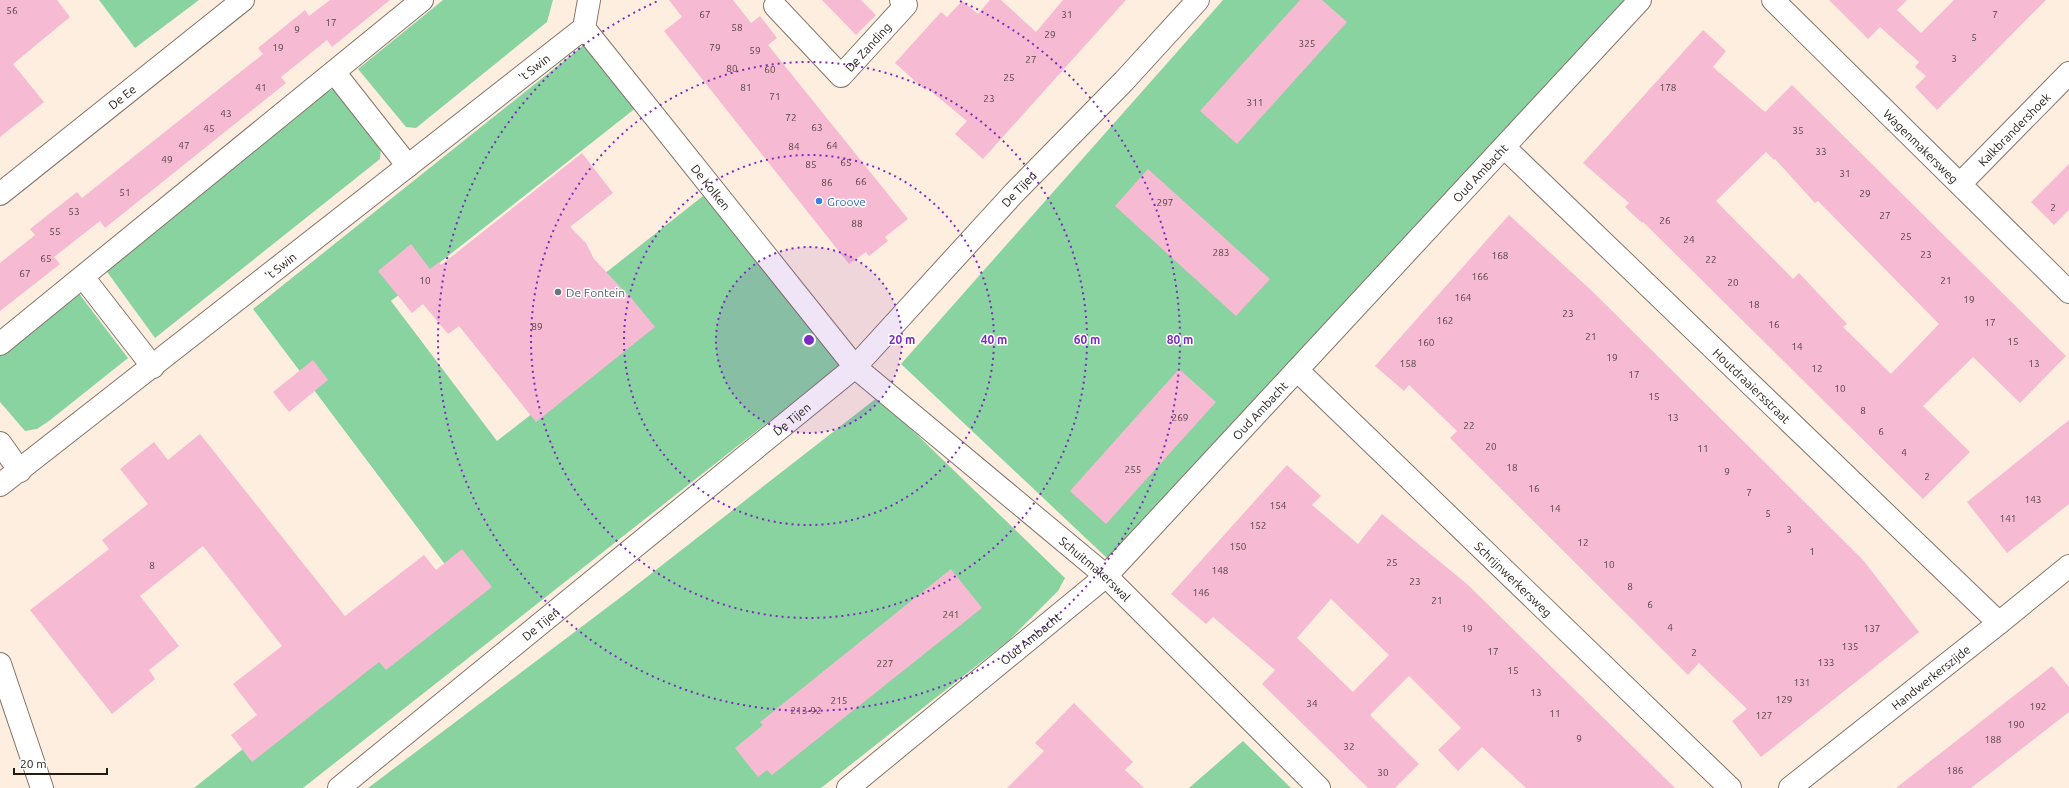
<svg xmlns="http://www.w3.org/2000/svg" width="2069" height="788" font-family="Ubuntu,sans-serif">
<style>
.green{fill:#89d3a1}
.building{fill:#f6bbd2;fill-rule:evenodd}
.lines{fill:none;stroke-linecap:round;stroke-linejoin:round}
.street-casing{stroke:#837669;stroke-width:24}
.street{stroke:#fff;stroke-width:22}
.ring{fill:none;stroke:#7b2cbf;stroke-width:2;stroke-dasharray:2 4}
.shop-dot{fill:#3f7fe0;stroke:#fefefe;stroke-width:1.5}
.worship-dot{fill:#6b7280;stroke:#fefefe;stroke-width:1.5}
.labels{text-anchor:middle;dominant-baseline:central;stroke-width:3;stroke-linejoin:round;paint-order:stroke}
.number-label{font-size:10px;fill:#574446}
.street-label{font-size:12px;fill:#221c17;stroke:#fefefe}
.shop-label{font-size:12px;fill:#366cbe;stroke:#fefefe;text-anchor:start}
.worship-label{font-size:12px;fill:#5b616d;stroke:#fefefe;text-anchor:start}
.centre{fill:#7b2cbf;stroke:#fefefe;stroke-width:2}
.ring-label{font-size:12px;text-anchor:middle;font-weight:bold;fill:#7b2cbf;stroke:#fefefe;stroke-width:3;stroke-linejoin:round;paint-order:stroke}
</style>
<rect width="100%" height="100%" fill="#feeee0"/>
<g class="green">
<polygon points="99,0 199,0 135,48"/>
<polygon points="443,0 553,0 547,22 416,128 406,127 358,69"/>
<polygon points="1223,0 1625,0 1109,560 901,364"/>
<polygon points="585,44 637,107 391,301 497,441 620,345 580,293 703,196 842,364 303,788 194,788 456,579 253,309"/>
<polygon points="338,86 381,147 380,159 155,338 105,269 307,104"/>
<polygon points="77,291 128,358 49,421 37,429 25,431 0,402 0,353"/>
<polygon points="878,397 1065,578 1058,591 1008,641 821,788 368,788 625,594"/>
<polygon points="1243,741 1291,788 1189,788"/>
</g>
<g class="building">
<polygon points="0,0 57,0 70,17 13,64 44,102 0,137"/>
<polygon points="330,0 390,0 332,47 327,40 281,77 286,83 105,228 100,221 54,257 60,264 0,311 0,263 35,235 30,229 77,192 82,198 132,158 263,54 258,48 305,10 309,16"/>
<polygon points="669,0 733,0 751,23 760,16 777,38 768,45 908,219 885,237 888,241 869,256 866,252 849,264 664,31 682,17"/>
<polygon points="822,0 861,0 876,15 856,35"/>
<polygon points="990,0 1001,0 1036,32 1063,0 1126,0 983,159 955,134 967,121 927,88 925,90 895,63 941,12 947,17 962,1 978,14"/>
<polygon points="1300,0 1322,0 1347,22 1237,144 1200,111"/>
<polygon points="1829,0 1907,0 1897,10 1921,33 1954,0 2046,0 1937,110 1915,87 1926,76 1915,67 1919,62 1880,27 1868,39"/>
<path d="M1703 30 1726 51 1713 67 1765 112 1792 85 2066 356 2020 403 1973 357 1923 406 1970 452 1923 499 1643 222 1642 223 1625 207 1629 203 1583 163ZM1766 152 1774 160 1775 159 1815 203 1818 201 1939 324 1891 374 1843 327 1847 324 1799 273 1793 279 1716 201Z"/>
<polygon points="582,153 613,193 570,227 586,243 594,259 627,294 628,294 655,327 536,422 459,326 448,334 423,304 412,313 378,271 411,244 430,269 439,262 441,265"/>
<polygon points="2069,164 2069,210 2054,225 2031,202"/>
<polygon points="1148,169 1270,279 1236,316 1115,206"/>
<polygon points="1509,215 1592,291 1863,560 1919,632 1761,757 1732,721 1747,709 1699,663 1688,675 1450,438 1457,431 1409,385 1404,391 1375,366"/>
<polygon points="313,360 328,380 289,412 273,392"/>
<polygon points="1179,369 1216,402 1106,524 1070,491"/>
<polygon points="2069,420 2069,504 2007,553 1967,502"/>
<polygon points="200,434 345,616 424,555 436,570 462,549 492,587 386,670 379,662 252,762 231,735 257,715 233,684 282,646 203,546 140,596 179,646 149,670 155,679 112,714 30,610 109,549 102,540 148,504 120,469 154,442 168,460"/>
<path d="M1287 465 1321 496 1312 505 1358 544 1382 514 1468 585 1675 788H1526L1482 747 1458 771 1438 750 1461 728 1409 676 1370 715 1419 764 1395 788H1368L1262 684 1275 670 1213 617 1206 624 1171 594ZM1331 599 1389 655 1353 692 1297 638Z"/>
<polygon points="951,569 982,608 772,775 767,770 758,777 735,748 763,725 760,722"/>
<polygon points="2052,666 2069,687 2069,712 1971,788 1896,788"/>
<polygon points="1074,703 1133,762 1125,770 1144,788 1007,788 1044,751 1035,743"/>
</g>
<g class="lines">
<defs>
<g id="street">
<path id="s1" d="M589 0 584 28 855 367 1106 576 1319 788"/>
<path id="s2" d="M1773 0 2069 292"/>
<path id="s3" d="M775 6 841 76 906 5 901 0"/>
<polyline points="334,72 408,166"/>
<path id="s4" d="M1504 147 1999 623"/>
<path id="s5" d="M1960 184 2069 73"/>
<path id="s6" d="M0 194 243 0"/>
<polyline points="83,277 153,367"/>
<polyline points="0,344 422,0"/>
<path id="s7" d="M1297 370 1730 788"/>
<polyline points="0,443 20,471"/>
<path id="s8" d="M0 485 584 28"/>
<polyline points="0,664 42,788"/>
<path id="s9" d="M339 788 855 367 1014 193 1124 81 1198 0"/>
<path id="s10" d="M848 788 1106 576 1640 0"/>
<path id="s11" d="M1790 788 1999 623 2069 566"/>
</g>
</defs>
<use href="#street" class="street-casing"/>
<use href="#street" class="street"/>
</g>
<circle cx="809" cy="340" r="93" fill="#7b2cbf" fill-opacity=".12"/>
<g class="ring">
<circle cx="809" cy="340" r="93"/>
<circle cx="809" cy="340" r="185"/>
<circle cx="809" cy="340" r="278"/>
<path d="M960 1A371 371 0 1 1 658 1"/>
</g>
<circle class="shop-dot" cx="819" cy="201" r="4"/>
<circle class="worship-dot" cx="558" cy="292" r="4"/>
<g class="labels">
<g class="number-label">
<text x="12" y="10">56</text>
<text x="705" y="14">67</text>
<text x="1067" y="14">31</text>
<text x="1995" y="14">7</text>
<text x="331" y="22">17</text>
<text x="737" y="27">58</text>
<text x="297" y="29">9</text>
<text x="1050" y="34">29</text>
<text x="1974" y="37">5</text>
<text x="1307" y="43">325</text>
<text x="278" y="47">19</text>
<text x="715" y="47">79</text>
<text x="755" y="50">59</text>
<text x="1954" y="58">3</text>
<text x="1031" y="59">27</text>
<text x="732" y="68">80</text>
<text x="770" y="69">60</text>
<text x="1009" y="77">25</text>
<text x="261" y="87">41</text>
<text x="746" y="87">81</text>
<text x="1668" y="87">178</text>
<text x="775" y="96">71</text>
<text x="989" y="98">23</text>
<text x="1255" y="102">311</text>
<text x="226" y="113">43</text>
<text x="791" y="117">72</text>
<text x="817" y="127">63</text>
<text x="209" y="128">45</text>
<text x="1798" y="130">35</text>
<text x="184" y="145">47</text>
<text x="832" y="145">64</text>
<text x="794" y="146">84</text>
<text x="1821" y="151">33</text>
<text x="167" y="159">49</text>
<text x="846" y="162">65</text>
<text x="811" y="164">85</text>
<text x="1845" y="173">31</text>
<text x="861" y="181">66</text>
<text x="827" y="182">86</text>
<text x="125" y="192">51</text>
<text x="1865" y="193">29</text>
<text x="1165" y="202">297</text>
<text x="2053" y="207">2</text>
<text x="74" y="211">53</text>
<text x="1885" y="215">27</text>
<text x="1665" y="220">26</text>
<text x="857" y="223">88</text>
<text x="55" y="231">55</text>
<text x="1906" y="236">25</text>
<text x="1689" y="239">24</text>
<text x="1221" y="252">283</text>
<text x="1926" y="254">23</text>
<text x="1500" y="255">168</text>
<text x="46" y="258">65</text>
<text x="1711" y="259">22</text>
<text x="25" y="273">67</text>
<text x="1480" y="276">166</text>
<text x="425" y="280">10</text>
<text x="1946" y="280">21</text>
<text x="1733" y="282">20</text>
<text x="1463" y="297">164</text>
<text x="1969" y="299">19</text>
<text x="1754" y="304">18</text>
<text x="1568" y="313">23</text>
<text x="1445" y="320">162</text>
<text x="1990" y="322">17</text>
<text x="1774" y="324">16</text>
<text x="537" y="326">89</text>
<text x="1591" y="336">21</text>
<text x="2013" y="341">15</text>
<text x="1426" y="342">160</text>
<text x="1797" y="346">14</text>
<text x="1612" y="357">19</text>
<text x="1408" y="363">158</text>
<text x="2034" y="363">13</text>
<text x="1817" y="368">12</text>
<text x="1634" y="374">17</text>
<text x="1840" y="388">10</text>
<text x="1654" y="396">15</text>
<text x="1863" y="410">8</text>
<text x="1180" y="417">269</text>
<text x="1673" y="417">13</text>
<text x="1469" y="425">22</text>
<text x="1881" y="431">6</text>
<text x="1491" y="446">20</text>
<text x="1703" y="448">11</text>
<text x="1904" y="452">4</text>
<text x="1512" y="467">18</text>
<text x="1133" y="469">255</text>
<text x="1727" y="471">9</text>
<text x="1927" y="476">2</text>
<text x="1534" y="488">16</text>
<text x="1749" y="492">7</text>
<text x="2033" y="499">143</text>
<text x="1278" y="505">154</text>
<text x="1555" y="508">14</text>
<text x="1768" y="513">5</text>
<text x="2008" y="518">141</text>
<text x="1258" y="525">152</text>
<text x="1789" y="529">3</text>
<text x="1583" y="542">12</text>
<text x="1238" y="546">150</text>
<text x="1812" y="551">1</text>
<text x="1392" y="562">25</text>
<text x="1609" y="564">10</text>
<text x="152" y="565">8</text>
<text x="1220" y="570">148</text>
<text x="1415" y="581">23</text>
<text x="1630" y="586">8</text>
<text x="1201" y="592">146</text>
<text x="1437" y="600">21</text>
<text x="1650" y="604">6</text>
<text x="951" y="614">241</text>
<text x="1670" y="627">4</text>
<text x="1467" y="628">19</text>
<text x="1872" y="628">137</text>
<text x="1850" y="646">135</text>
<text x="1493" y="651">17</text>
<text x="1694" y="652">2</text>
<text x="1826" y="662">133</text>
<text x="885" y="663">227</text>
<text x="1513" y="670">15</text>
<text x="1802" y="682">131</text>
<text x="1536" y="692">13</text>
<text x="1784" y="699">129</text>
<text x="839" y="700">215</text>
<text x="1312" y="703">34</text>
<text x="2038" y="706">192</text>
<text x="806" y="710">213-92</text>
<text x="1555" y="713">11</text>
<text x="1764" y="715">127</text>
<text x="2016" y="724">190</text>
<text x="1579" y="738">9</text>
<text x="1993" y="739">188</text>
<text x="1349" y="746">32</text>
<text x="1955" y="770">186</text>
<text x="1383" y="772">30</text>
</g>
<g class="street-label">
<text stroke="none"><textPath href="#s3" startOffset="136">De Zanding</textPath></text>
<text stroke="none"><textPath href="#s8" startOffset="678">'t Swin</textPath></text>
<text stroke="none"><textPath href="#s6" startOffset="156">De Ee</textPath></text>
<text stroke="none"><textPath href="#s5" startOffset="77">Kalkbrandershoek</textPath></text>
<text stroke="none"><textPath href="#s2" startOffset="208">Wagenmakersweg</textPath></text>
<text stroke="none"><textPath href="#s10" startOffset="884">Oud Ambacht</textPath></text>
<text stroke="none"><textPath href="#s1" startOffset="232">De Kolken</textPath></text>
<text stroke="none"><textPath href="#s9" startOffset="908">De Tijen</textPath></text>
<text stroke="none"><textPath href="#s8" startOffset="356">'t Swin</textPath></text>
<text stroke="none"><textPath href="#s4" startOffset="344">Houtdraaiersstraat</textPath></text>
<text stroke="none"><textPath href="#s10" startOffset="560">Oud Ambacht</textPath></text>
<text stroke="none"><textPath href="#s9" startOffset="584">De Tijen</textPath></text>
<text stroke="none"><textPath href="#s1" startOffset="776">Schuitmakerswal</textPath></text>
<text stroke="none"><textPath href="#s7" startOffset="301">Schrijnwerkersweg</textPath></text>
<text stroke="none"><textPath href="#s9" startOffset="260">De Tijen</textPath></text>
<text stroke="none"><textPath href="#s10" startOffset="236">Oud Ambacht</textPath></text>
<text stroke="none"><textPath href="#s11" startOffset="179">Handwerkerszijde</textPath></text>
</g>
<g class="shop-label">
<text x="827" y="201">Groove</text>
</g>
<g class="worship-label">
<text x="566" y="292">De Fontein</text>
</g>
</g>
<circle cx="809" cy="340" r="6" class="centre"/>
<g class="ring-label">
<text x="902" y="344">20 m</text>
<text x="994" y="344">40 m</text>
<text x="1087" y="344">60 m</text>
<text x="1180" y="344">80 m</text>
</g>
<path d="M14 768v6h93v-6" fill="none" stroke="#221c17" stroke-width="2"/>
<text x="20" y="768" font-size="12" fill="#221c17" stroke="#fefefe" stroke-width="3" paint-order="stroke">20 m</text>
</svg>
